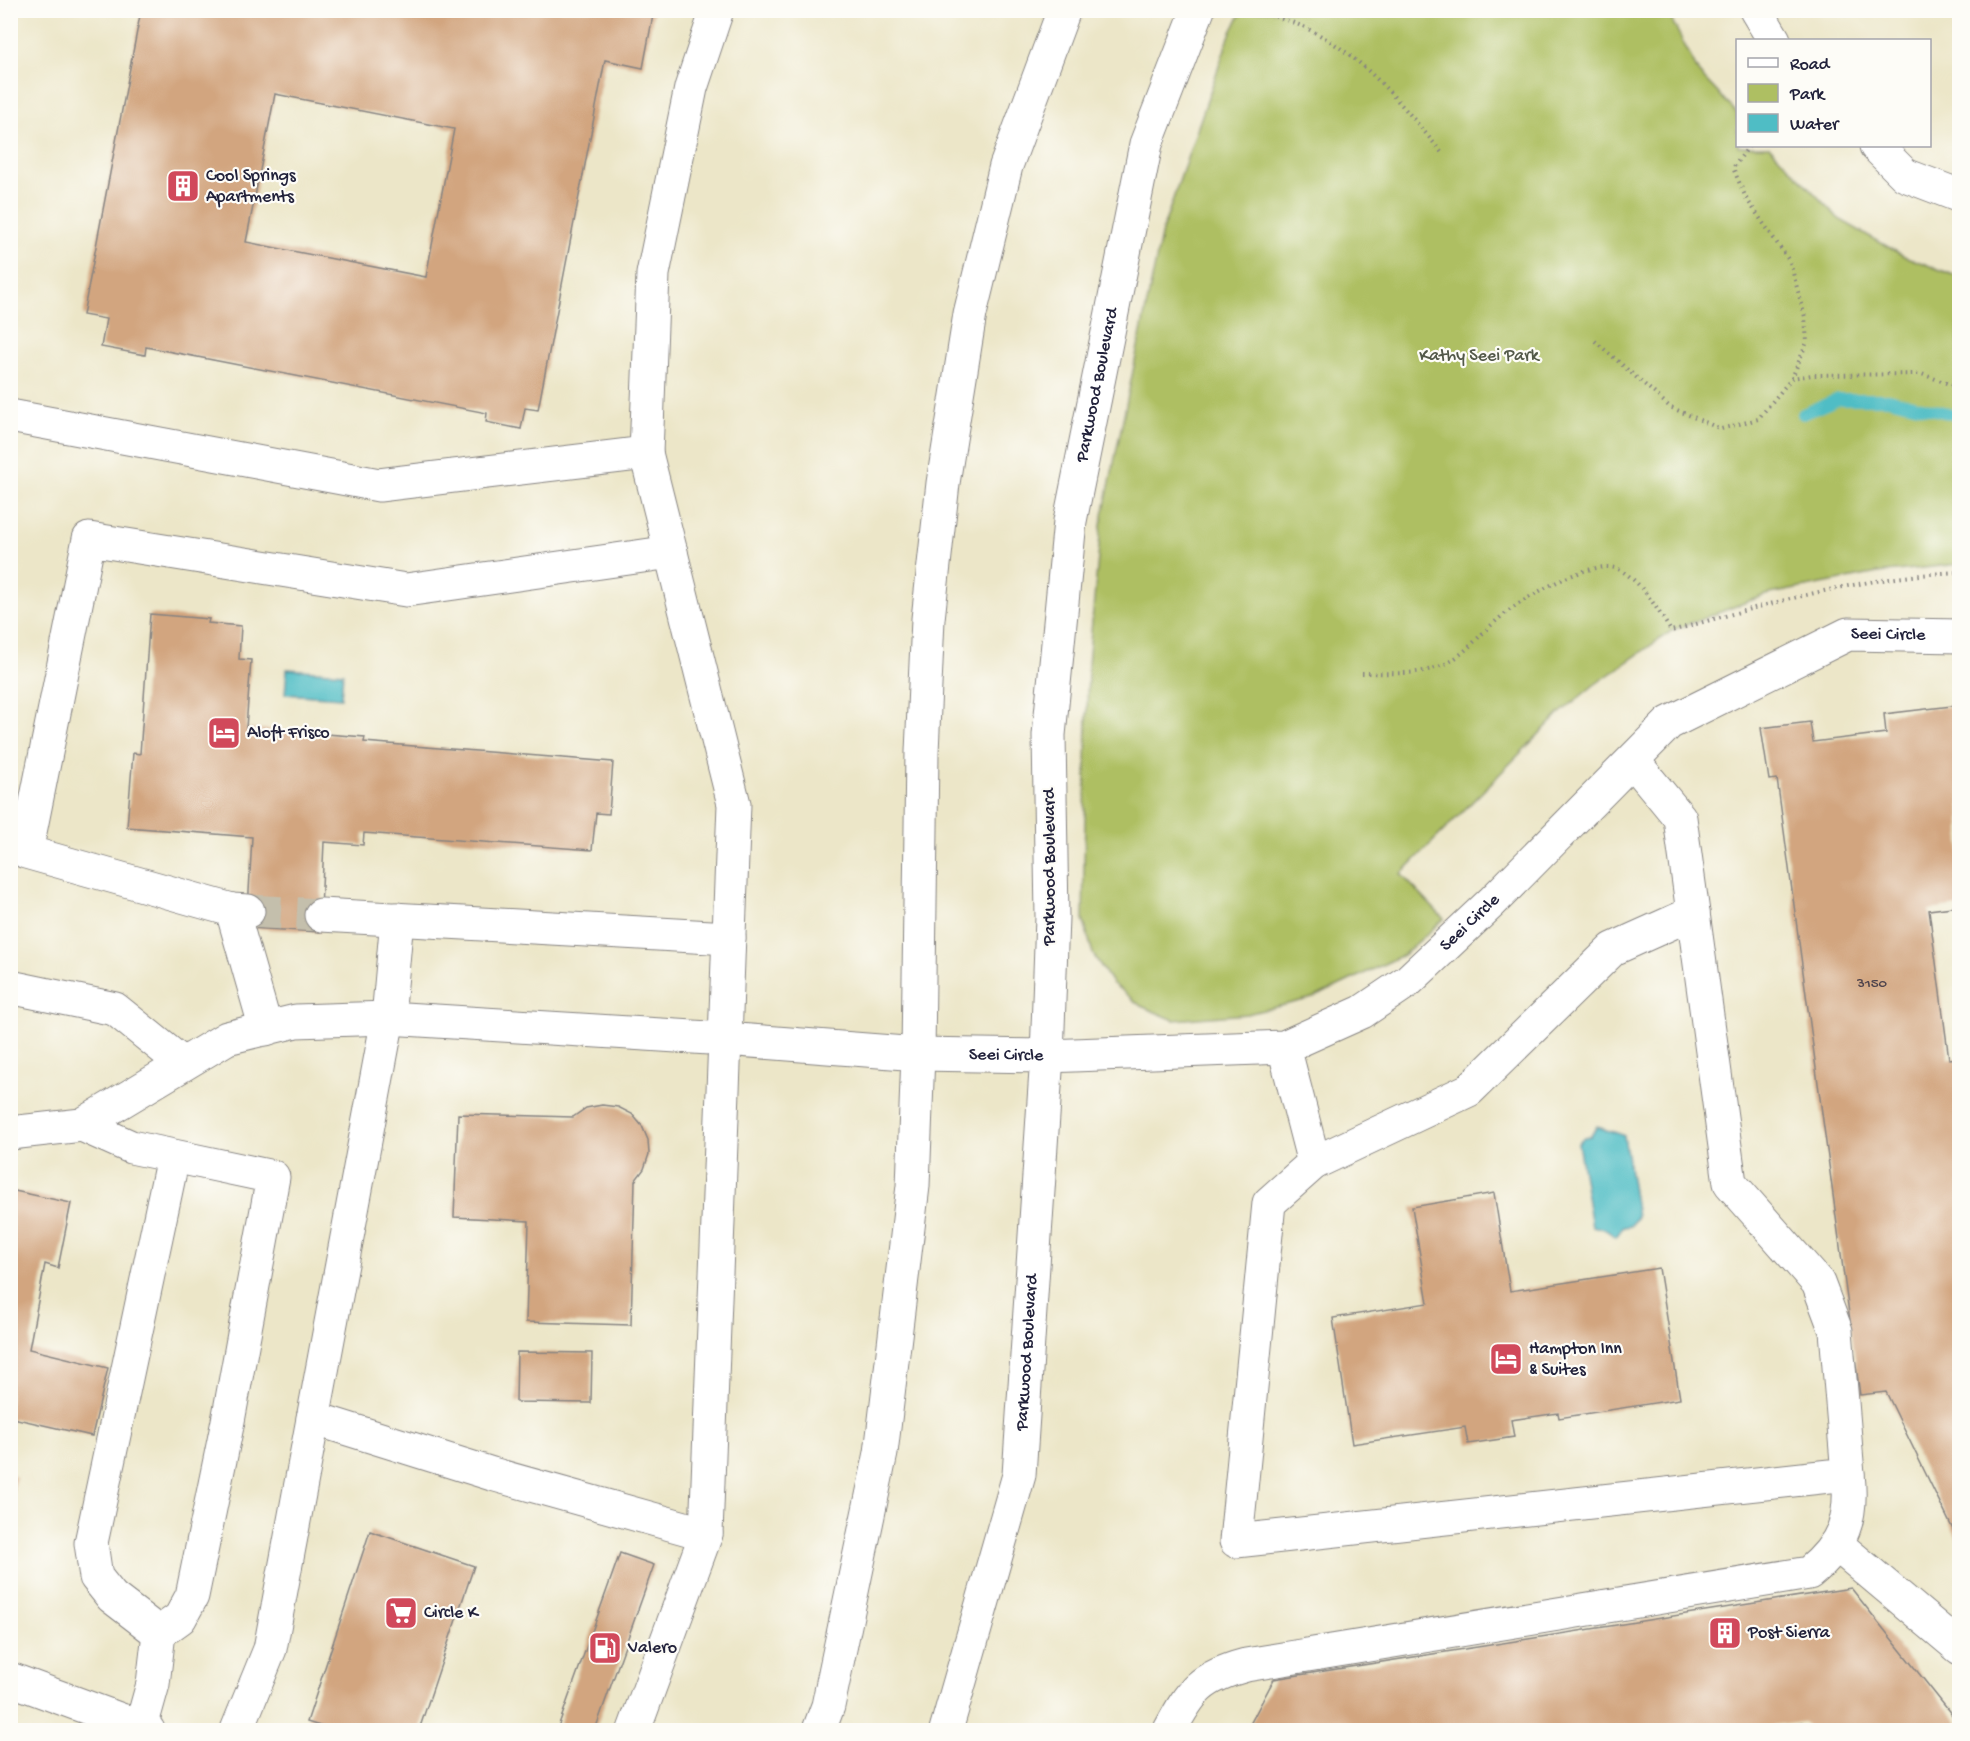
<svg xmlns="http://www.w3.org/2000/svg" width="1970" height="1741" font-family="'Gochi Hand',sans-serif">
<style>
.green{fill:#aebf62;stroke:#68704e;stroke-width:1.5}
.water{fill:#4fbdc5;stroke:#387080;stroke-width:1.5}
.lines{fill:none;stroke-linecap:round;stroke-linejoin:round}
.stream{stroke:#4fbdc5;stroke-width:12}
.building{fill:#d2a57f;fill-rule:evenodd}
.minor-tunnel{stroke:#c4bfac;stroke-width:33;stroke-dasharray:33 16;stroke-linecap:butt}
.minor-casing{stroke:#878482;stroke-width:35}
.major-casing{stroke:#878482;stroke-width:35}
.path{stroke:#878482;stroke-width:4;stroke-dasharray:1.5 4.5;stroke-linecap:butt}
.minor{stroke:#fff;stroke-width:33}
.major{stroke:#fff;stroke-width:33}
.labels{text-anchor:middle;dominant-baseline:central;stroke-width:4.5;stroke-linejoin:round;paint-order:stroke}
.number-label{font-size:15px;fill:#4e434c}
.poi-label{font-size:18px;fill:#22223b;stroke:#fdfcf7;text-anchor:start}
.park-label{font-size:18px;fill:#535949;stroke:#fdfcf7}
.street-label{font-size:18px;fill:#22223b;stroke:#fdfcf7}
</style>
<rect width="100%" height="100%" fill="#fdfcf7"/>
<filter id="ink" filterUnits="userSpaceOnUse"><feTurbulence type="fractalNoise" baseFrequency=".0167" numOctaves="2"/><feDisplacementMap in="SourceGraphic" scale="12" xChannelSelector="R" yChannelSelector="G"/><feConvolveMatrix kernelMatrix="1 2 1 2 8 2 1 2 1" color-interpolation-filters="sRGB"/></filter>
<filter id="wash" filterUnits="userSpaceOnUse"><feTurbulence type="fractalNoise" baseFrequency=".008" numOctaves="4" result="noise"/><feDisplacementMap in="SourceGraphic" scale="24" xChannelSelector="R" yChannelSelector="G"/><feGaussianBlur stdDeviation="1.35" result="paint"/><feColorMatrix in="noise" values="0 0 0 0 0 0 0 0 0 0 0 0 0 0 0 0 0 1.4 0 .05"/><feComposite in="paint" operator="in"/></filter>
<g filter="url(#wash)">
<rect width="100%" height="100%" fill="#ece6c8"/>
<polygon class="green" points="1242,11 1667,11 1699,73 1737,113 1738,146 1769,146 1839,219 1904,256 1959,277 1959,564 1878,573 1765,595 1673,630 1594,685 1559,714 1401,874 1444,919 1403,955 1313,998 1247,1014 1174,1020 1141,1006 1112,983 1093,954 1083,919 1088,664 1101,525 1162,231 1230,34"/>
<g class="water">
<polygon points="287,669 343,673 341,698 285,694"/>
<path d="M1597 1126C1607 1132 1615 1131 1624 1136L1637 1216 1631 1226 1623 1227 1616 1237 1604 1229 1592 1226 1578 1143 1584 1137 1591 1136Z"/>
</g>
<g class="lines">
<polyline class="stream" points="1803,414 1838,399 1888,399 1960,416"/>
</g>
<g id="blocks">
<g class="building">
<path d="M141 10H654L643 68 605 60 538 410 525 408 521 429 486 422 487 413 146 347 145 355 101 347 106 319 83 315ZM275 94 454 129 426 277 246 242Z"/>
<polygon points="150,614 209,619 208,623 241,626 239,659 251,660 246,728 365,737 364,742 613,762 609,814 596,813 592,850 364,833 363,845 324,842 320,932 247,928 252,837 127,827 133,753 140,754"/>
<polygon points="1960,705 1960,906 1929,910 1949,1059 1960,1058 1960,1544 1886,1392 1860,1395 1777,779 1769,780 1761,728 1810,722 1813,742 1886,733 1884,714"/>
<polygon points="602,1105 618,1107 632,1114 642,1126 648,1140 649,1154 644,1169 635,1181 631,1325 526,1322 529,1221 454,1217 458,1114 573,1117 586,1108"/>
<polygon points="10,1190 71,1203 58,1268 45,1264 29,1349 108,1368 92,1436 13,1418 10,1423"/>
<polygon points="1494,1193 1510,1291 1659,1268 1680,1399 1559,1418 1558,1413 1511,1420 1514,1437 1468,1444 1465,1427 1352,1444 1333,1318 1428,1303 1412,1207"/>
<polygon points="517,1352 592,1353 591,1403 516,1402"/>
<polygon points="10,1475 16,1476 12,1498 10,1498"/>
<polygon points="370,1531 474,1566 419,1730 333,1730 307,1722"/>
<polygon points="620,1553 654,1565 595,1730 557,1730"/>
<polygon points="1851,1588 1960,1725 1960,1730 1809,1730 1803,1722 1749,1730 1247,1730 1274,1679"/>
</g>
</g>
</g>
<g filter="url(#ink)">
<use href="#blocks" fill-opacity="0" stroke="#878482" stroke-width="1.5"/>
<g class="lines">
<polyline class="minor-tunnel" points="248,911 321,915"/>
<defs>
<g id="minor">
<polyline points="1756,10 1774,40"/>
<polyline points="1876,146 1905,175 1960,196"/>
<polyline points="10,416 379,485 646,453 653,274 691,88 717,10"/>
<polyline points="232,910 266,1029"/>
<polyline points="248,911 232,910 26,852 89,539 406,590 671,552"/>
<polyline points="321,915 729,938"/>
<polyline points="10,987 115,1009 183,1064"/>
<polyline points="1284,1047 1314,1163 1269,1203 1236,1541 1848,1474 1836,1331 1818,1283 1730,1183 1680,818 1634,762"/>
<polyline points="82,1125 131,1147 273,1177 228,1421 192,1596 180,1618 159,1633 153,1684 141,1727"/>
<path id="s1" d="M10 1133 82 1125 227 1038 296 1021 388 1018 725 1039 918 1054 1047 1056 1284 1047 1362 1012 1408 981 1492 902 1669 723 1848 634 1960 636"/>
<polyline points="1314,1163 1469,1090 1613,949 1693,913"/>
<polyline points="313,1418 492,1474 706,1534"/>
<polyline points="1836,1544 1960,1648"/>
<polyline points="159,1633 112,1597 96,1577 91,1543 173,1157"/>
<polyline points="10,1679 148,1730"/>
<polyline points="237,1730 270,1649 388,1018 397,919"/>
<polyline points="634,1730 706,1534 734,804 646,453"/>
<path d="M1170 1730C1191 1690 1201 1677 1246 1665L1809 1573C1844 1544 1853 1518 1848 1474"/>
</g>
<g id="major">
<polyline points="819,1730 828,1706 881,1453 913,1186 918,1054 922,752 928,619 943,483 970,314 1006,166 1064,10"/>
<path id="s2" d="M946 1730 1019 1475 1047 1056 1052 917 1049 735 1070 521 1146 144 1198 10"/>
</g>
</defs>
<use href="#minor" class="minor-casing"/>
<use href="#major" class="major-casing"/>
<g class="path">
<path d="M1264 13C1279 18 1294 22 1308 29 1363 55 1404 107 1442 153"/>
<polyline points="1749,146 1733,168 1746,198 1790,262 1805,317 1807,342 1792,378"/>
<polyline points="1595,341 1670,407 1721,429 1758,419 1792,378 1812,375 1922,374 1960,388"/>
<path d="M1362 673C1389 673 1418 676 1443 665 1465 655 1478 636 1496 621 1517 602 1595 553 1622 571 1644 585 1657 609 1671 631 1768 604 1858 577 1960 572"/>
</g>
<use href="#minor" class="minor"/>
<use href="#major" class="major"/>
</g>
</g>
<defs>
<symbol id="building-square" viewBox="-11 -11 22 22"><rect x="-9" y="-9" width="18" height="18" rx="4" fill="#d1495b" stroke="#fdfcf7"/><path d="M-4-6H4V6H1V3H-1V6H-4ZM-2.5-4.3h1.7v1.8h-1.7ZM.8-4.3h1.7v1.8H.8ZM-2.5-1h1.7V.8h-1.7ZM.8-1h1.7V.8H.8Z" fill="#fff"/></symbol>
<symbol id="hotel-square" viewBox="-11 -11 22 22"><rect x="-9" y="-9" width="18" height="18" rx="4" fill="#d1495b" stroke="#fdfcf7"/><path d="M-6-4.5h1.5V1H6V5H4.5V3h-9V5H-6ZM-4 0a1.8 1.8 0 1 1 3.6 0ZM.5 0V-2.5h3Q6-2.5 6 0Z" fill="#fff"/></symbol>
<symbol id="supermarket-square" viewBox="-11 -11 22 22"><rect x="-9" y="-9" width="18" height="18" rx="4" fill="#d1495b" stroke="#fdfcf7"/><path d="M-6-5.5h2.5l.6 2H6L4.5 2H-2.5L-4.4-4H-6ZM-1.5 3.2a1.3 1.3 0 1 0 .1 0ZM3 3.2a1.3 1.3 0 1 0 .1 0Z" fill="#fff"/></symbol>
<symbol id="fuel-square" viewBox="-11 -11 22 22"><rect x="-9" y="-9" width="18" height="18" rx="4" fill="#d1495b" stroke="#fdfcf7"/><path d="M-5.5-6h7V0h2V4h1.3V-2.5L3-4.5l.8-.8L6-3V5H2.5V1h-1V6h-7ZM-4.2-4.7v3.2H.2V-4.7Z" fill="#fff"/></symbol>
</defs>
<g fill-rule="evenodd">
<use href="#building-square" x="164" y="167" width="38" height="38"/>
<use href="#hotel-square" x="205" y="714" width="38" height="38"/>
<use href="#hotel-square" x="1487" y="1340" width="38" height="38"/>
<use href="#supermarket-square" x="382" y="1594" width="38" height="38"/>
<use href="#building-square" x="1706" y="1614" width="38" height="38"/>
<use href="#fuel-square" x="586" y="1629" width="38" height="38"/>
</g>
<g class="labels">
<g class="number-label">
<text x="1872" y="984">3150</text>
</g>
<g class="poi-label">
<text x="206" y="176">Cool Springs<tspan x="206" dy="21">Apartments</tspan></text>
<text x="247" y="733">Aloft Frisco</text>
<text x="1529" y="1349">Hampton Inn<tspan x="1529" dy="21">&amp; Suites</tspan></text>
<text x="424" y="1613">Circle K</text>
<text x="1748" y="1633">Post Sierra</text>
<text x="628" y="1648">Valero</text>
</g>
<g class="park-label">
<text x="1479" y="356">Kathy Seei Park</text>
</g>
<g class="street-label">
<text stroke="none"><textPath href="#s2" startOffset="1360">Parkwood Boulevard</textPath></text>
<text stroke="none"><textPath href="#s1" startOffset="2050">Seei Circle</textPath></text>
<text transform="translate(1050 867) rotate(-90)">Parkwood Boulevard</text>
<text stroke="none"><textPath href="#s1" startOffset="1528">Seei Circle</textPath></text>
<text stroke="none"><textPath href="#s1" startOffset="1024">Seei Circle</textPath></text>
<text stroke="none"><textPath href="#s2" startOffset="388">Parkwood Boulevard</textPath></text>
</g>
</g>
<rect width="1970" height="1741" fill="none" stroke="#fdfcf7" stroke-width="36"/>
<rect x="1736" y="39" width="195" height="108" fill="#fdfcf7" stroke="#a5a5ac" stroke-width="1.5"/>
<rect x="1748" y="58" width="30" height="9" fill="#ffffff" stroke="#a5a5ac" stroke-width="1.5"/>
<text x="1790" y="69" font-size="18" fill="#22223b">Road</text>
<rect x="1748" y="84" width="30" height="18" fill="#aebf62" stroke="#a5a5ac" stroke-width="1.5"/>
<text x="1790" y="99" font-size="18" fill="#22223b">Park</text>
<rect x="1748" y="114" width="30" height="18" fill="#4fbdc5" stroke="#a5a5ac" stroke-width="1.5"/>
<text x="1790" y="129" font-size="18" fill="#22223b">Water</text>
</svg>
